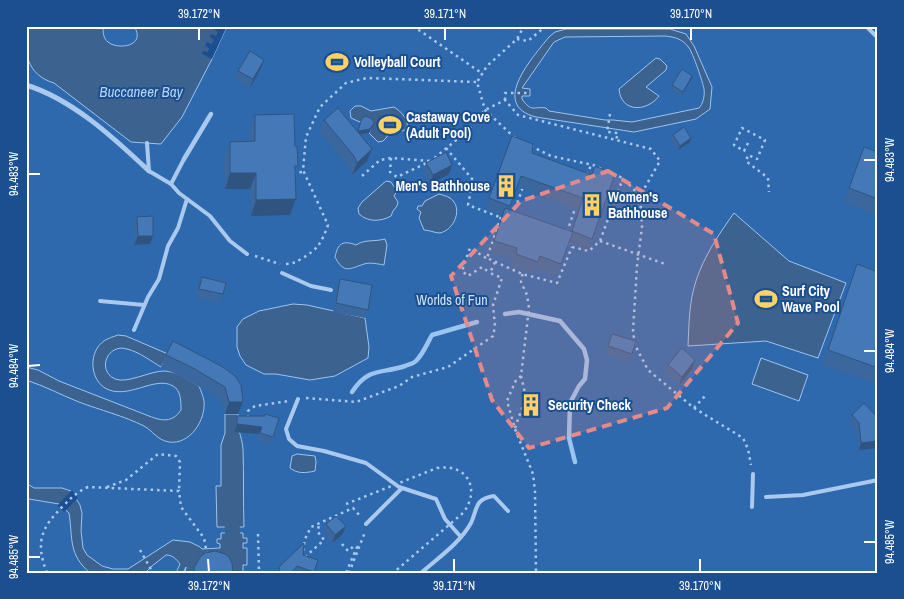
<svg xmlns="http://www.w3.org/2000/svg" width="904" height="599" font-family="'Archivo Narrow',sans-serif">
<style>
.green{fill:#2e69ad}
.water{fill:#3c6290;stroke:#9cc4f0;fill-rule:evenodd}
.pier{fill:#1b4f8f}
.lines{fill:none;stroke-linecap:round;stroke-linejoin:round}
.stream{stroke:#9cc4f0;stroke-width:4.5}
.canal{stroke:#3c6290;stroke-width:15}
.path{stroke:#a9c9ee;stroke-width:2.5;stroke-dasharray:2.5 4;stroke-linecap:butt}
.service{stroke:#a9c9ee;stroke-width:4}
.pedestrian{stroke:#a9c9ee;stroke-width:4.5}
.minor{stroke:#a9c9ee;stroke-width:5}
.path-bridge{stroke:#a9c9ee;stroke-width:2.5;stroke-dasharray:2.5 4;stroke-linecap:butt}
.wall{fill:#3a679d;fill-rule:evenodd}
.shaded-wall{fill:#305480}
.building{fill:#4478b7;stroke:#305480}
.marked{fill:#e88989;fill-opacity:0.2;stroke:#e88989;stroke-width:4;stroke-dasharray:10 6;stroke-linejoin:round}
.ticks{fill:none;stroke:#fff;stroke-width:2}
.labels{text-anchor:middle;dominant-baseline:central;stroke-width:4;stroke-linejoin:round;paint-order:stroke}
.poi-label{font-size:14px;font-weight:bold;fill:#fff;stroke:#1b4f8f;text-anchor:start}
.park-label{font-size:14px;fill:#cfe3fa;stroke:#1b4f8f}
.water-label{font-size:15px;font-style:italic;fill:#b5d3f5;stroke:#1b4f8f}
.neatline{fill:none;stroke:#fff;stroke-width:2}
.ticks-label{font-size:12px;text-anchor:middle;fill:#fff}
</style>
<rect width="100%" height="100%" fill="#1b4f8f"/>
<rect class="green" x="26" y="26" width="852" height="547"/>
<g class="water">
<path d="M28 26H103C103 32 103 38 108 42 117 50 147 47 134 26H227L212 59 182 117 161 144 131 142 54 83C27 75 22 51 28 26Z"/>
<path d="M566 29H670L686 34 694 46 712 87 710 109 696 119 634 132 536 117C489 105 533 57 549 37L555 32ZM565 37 665 36C675 37 683 39 689 48 693 53 703 83 704 89 705 96 703 104 699 108L632 122 613 120H605L549 111 546 108C533 106 532 113 522 99V96H530V89L522 88 554 42Z"/>
<path d="M656 58 660 59 667 66 666 70 646 87 659 96C647 112 621 113 619 89Z"/>
<path d="M355 106H361L371 111 394 107C401 111 409 120 407 128L403 131 391 129 387 132V137L383 141 378 142 369 133 372 125 362 121 360 122 351 118 350 111Z"/>
<path d="M386 181 391 182 397 191 394 196 398 202 397 206 393 211 391 216C380 222 368 222 359 214L358 208 362 202Z"/>
<path d="M439 194C442 195 447 196 450 198 464 208 454 230 440 233 435 233 429 230 424 230L419 218 421 212 417 209 418 206H422L425 201Z"/>
<path d="M734 213 789 261 846 283 818 358 766 341 688 346C689 325 689 301 696 281 704 256 719 234 734 213Z"/>
<path d="M385 239 387 245 384 265C378 264 370 262 364 264 349 269 344 274 335 257 338 243 343 240 356 245 365 239 374 242 385 239Z"/>
<polygon points="293,304 307,305 365,318 369,347 368,358 335,376 310,380 276,374 264,374 246,365 240,356 237,347 237,327 243,319 259,311"/>
<path d="M118 335 126 336 168 354 161 367C151 361 139 352 127 349 108 343 96 370 115 379 127 384 150 371 164 371 176 371 189 380 199 386 201 391 203 396 204 401 206 420 190 445 169 442 157 440 153 431 144 426 124 416 100 410 79 402 61 395 45 386 26 380V367L38 370 59 381 149 416C162 421 172 423 181 410 181 402 181 390 173 386 155 375 127 401 105 388 89 378 89 351 104 341 108 338 113 337 118 335Z"/>
<polygon points="761,358 808,375 799,401 752,384"/>
<path d="M225 414H238C236 427 242 436 243 449 244 475 243 501 244 527H217L216 486H221V445L225 433Z"/>
<path d="M297 454 315 456 316 462 315 471C305 473 298 474 290 468L292 456Z"/>
<path d="M26 483 34 488H62L71 491 80 505 82 513 81 531 83 548 87 555 102 566 113 569H128L173 540 190 542 200 547 202 549 220 548V544L217 543V539H221V533H243V538H247V543H243V548H247V565H243V573H185L186 567 183 573H176L180 564C176 559 173 555 166 555L152 566 145 573H90C68 554 73 539 69 513L59 504 29 499 26 497Z"/>
</g>
<g class="pier">
<polygon points="215,26 219,28 227,26 212,59 202,54 203,51 208,52 209,48 205,46 207,42 212,44 214,40 210,37 211,34 216,36 218,32 214,29"/>
<polygon points="72,490 78,498 64,512 60,507 57,506"/>
</g>
<g class="lines">
<g class="stream">
<polyline points="505,314 519,312 560,321 584,349 587,360 585,379 579,386 570,403 569,438 575,462"/>
<path d="M352 392C368 367 381 374 405 366 409 364 413 364 416 361 423 354 427 344 432 335L477 322"/>
</g>
<polyline class="canal" points="232,506 233,573"/>
<g class="path">
<polyline points="413,26 483,74"/>
<polyline points="517,39 528,41 546,26"/>
<polyline points="505,100 505,93 530,93"/>
<polyline points="610,114 607,132 618,133 616,140"/>
<polyline points="515,138 485,110 477,82 487,66 517,39 524,26"/>
<polyline points="748,143 744,151 734,145 742,128 765,140 757,159 748,155 746,161 768,178 769,192"/>
<polyline points="531,146 551,156 593,165 606,171"/>
<polyline points="446,148 473,180 468,205 502,218"/>
<polyline points="391,158 390,172 397,177 431,161 467,131 485,110 505,100 518,115 651,149 660,161 640,196"/>
<polyline points="293,173 303,172"/>
<polyline points="613,174 623,178 640,196 642,227 637,266 633,331 635,345 648,370 694,408 743,438 748,449 751,465"/>
<polyline points="587,175 591,165"/>
<polyline points="362,176 380,160 391,158 430,161"/>
<polyline points="513,215 523,187"/>
<polyline points="501,217 487,258 522,274 557,283 572,247"/>
<polyline points="567,232 576,206"/>
<polyline points="600,241 665,264"/>
<polyline points="567,243 572,247 589,251 600,241 623,178"/>
<polyline points="255,256 280,264"/>
<polyline points="486,258 470,248 462,271 468,276 482,267 490,273"/>
<path d="M286 264C292 264 296 262 301 259 318 249 321 244 328 225L303 170 306 137 320 107 346 83 367 78 477 82"/>
<polyline points="521,376 516,380 507,401 515,429 533,474 535,491 536,573"/>
<polyline points="306,398 356,402 399,386 412,377 448,367 493,336 495,326 493,305 502,278 490,273 495,262"/>
<polyline points="694,408 706,395"/>
<polyline points="248,418 248,411 255,406 289,401"/>
<polyline points="515,428 526,397 521,376 529,308 527,295 521,282 523,271"/>
<polyline points="107,487 126,480 158,454 176,456 180,462 179,491"/>
<polyline points="258,534 259,573"/>
<polyline points="342,544 348,551 354,546 357,547 346,573"/>
<polyline points="140,550 153,573"/>
<polyline points="303,551 305,539 311,527 353,508 361,517"/>
<polyline points="305,557 324,540 318,532 319,523"/>
<path d="M47 573C35 542 41 528 63 506 71 498 77 492 88 487L179 491 181 507 204 538 207 554"/>
<polyline points="349,573 365,532"/>
</g>
<g class="service">
<polyline points="866,26 878,38"/>
<polyline points="147,143 149,171 171,184 179,193 210,216 230,241 247,254"/>
<polyline points="171,184 184,159"/>
<polyline points="282,273 311,286 331,290"/>
<polyline points="100,301 144,305"/>
<polyline points="134,330 148,297 159,279 168,246 178,228 187,199"/>
<polyline points="298,399 286,429 289,439 297,446 324,451 366,463 399,487 436,499 445,519 461,537"/>
<polyline points="766,497 803,495 878,480"/>
<polyline points="752,507 753,474"/>
<polyline points="366,524 402,488"/>
<path d="M421 573C438 558 460 543 471 523 478 508 474 499 494 496L508 511"/>
</g>
<polyline class="pedestrian" points="184,159 211,114"/>
<path class="minor" d="M26 85C72 99 114 138 149 171"/>
<path class="path-bridge" d="M346 504 437 468C468 463 481 490 463 513L393 573"/>
</g>
<g class="wall">
<polygon points="264,60 261,68 250,88 235,79 238,71"/>
<polygon points="691,80 681,96 671,89 672,85"/>
<polygon points="255,115 295,173 290,215 251,216 250,189 225,189 224,158 230,142 249,141 249,131"/>
<polygon points="362,118 374,123 369,133 360,135 367,161 352,175 349,168 319,132 324,120 358,132"/>
<polygon points="673,135 691,138 690,142 678,150 671,139"/>
<path d="M512 136 532 153 592 175 615 174 588 250 569 243 556 276 535 269 533 274 511 266 513 260 490 253 502 216 485 209ZM517 187 579 210 571 232 509 210Z"/>
<polygon points="864,147 878,152 878,216 844,203"/>
<polygon points="426,163 452,165 449,174 430,184 423,171"/>
<polygon points="137,217 153,236 150,244 134,245 134,225"/>
<polygon points="857,264 874,351 878,352 878,385 822,365"/>
<polygon points="202,277 223,294 220,303 196,298 198,286"/>
<polygon points="340,279 368,310 365,318 333,312 337,288"/>
<polygon points="612,334 636,341 629,362 604,354"/>
<polygon points="173,341 243,402 238,414 225,414 220,399 188,380 161,367 166,355"/>
<polygon points="695,360 692,369 679,385 665,373 668,365"/>
<polygon points="852,415 878,418 859,450 857,431 849,422"/>
<polygon points="237,416 273,437 271,444 257,441 259,434 234,432 235,424"/>
<polygon points="326,524 346,526 342,535 332,543 323,532"/>
<polygon points="303,555 318,560 314,573 302,573 296,570 293,573 278,573 279,567"/>
</g>
<g class="shaded-wall">
<polygon points="264,60 261,68 250,88 253,79"/>
<polygon points="692,76 691,80 681,96 683,92"/>
<polygon points="374,123 369,133 357,135 358,131"/>
<polygon points="691,138 690,142 678,150 680,146"/>
<polygon points="372,149 367,161 352,175 357,163"/>
<polygon points="452,165 449,174 430,184 433,175"/>
<polygon points="230,173 256,173 250,189 225,189"/>
<polygon points="296,199 290,215 251,216 256,200"/>
<polygon points="138,236 153,236 150,244 134,245"/>
<polygon points="695,360 692,369 679,385 682,377"/>
<polygon points="229,402 243,402 238,414 225,414"/>
<polygon points="237,424 262,427 259,434 234,432"/>
<polygon points="878,441 878,448 859,450 861,443"/>
<polygon points="346,526 342,535 332,543 335,535"/>
</g>
<g class="building">
<polygon points="250,51 264,60 253,79 238,71"/>
<polygon points="682,69 692,76 683,92 672,85"/>
<polygon points="338,108 372,149 357,163 354,156 324,120"/>
<polygon points="294,114 295,146 297,146 298,166 295,166 296,199 256,200 256,173 230,173 230,142 255,141 255,115"/>
<polygon points="366,116 372,119 374,123 370,129 358,131 362,118"/>
<polygon points="684,127 691,138 680,146 673,135"/>
<polygon points="512,136 533,144 532,153 592,175 595,166 615,174 592,239 572,231 583,198 521,176 510,206 489,198"/>
<polygon points="864,147 878,152 878,199 849,188"/>
<polygon points="446,152 452,165 433,175 426,163"/>
<polygon points="505,208 573,232 561,264 540,256 538,262 516,254 517,248 494,241"/>
<polygon points="153,216 153,236 138,236 137,217"/>
<polygon points="857,264 878,272 878,340 874,351 878,352 878,368 828,350"/>
<polygon points="202,277 226,283 223,294 199,289"/>
<polygon points="340,279 372,285 368,310 336,303"/>
<polygon points="612,334 636,341 632,354 608,346"/>
<polygon points="173,341 223,367 235,376 241,385 243,402 229,402 225,387 193,368 166,355"/>
<polygon points="682,348 695,360 682,377 668,365"/>
<polygon points="864,403 878,418 878,441 861,443 859,423 852,415"/>
<polygon points="265,414 279,418 273,437 260,433 262,427 237,424 237,416 265,416"/>
<polygon points="336,516 346,526 335,535 326,524"/>
<polygon points="304,543 303,555 318,560 314,572 297,566 291,573 280,573 279,567"/>
<polygon points="215,551 225,554 229,557 232,563 233,573 195,573 194,568 200,557 205,553"/>
</g>
<path class="marked" d="M608 171 714 234 738 323 667 408 529 448 492 400 451 276 521 201Z"/>
<path class="ticks" d="M199 28V40M445 28V40M691 28V40M864 160H876M28 174H40M864 351H876M28 366 40 365M864 542H876M28 557H40M208 559 209 572M454 559V572M700 559V572"/>
<defs>
<symbol id="stadium-bare" viewBox="-9 -9 18 18"><path d="M0-5a6.5 5 0 1 0 0 10a6.5 5 0 1 0 0-10ZM-3.5-1.8h7v3.6h-7Z" fill="#ffd166" stroke="#1b4f8f" stroke-width="2.5" paint-order="stroke"/></symbol>
<symbol id="building-bare" viewBox="-9 -9 18 18"><path d="M-4-6H4V6H1V3H-1V6H-4ZM-2.5-4.3h1.7v1.8h-1.7ZM.8-4.3h1.7v1.8H.8ZM-2.5-1h1.7V.8h-1.7ZM.8-1h1.7V.8H.8Z" fill="#ffd166" stroke="#1b4f8f" stroke-width="2.5" paint-order="stroke"/></symbol>
</defs>
<g fill-rule="evenodd">
<use href="#stadium-bare" x="321" y="46" width="32" height="32"/>
<use href="#stadium-bare" x="374" y="109" width="32" height="32"/>
<use href="#building-bare" x="490" y="170" width="32" height="32"/>
<use href="#building-bare" x="576" y="189" width="32" height="32"/>
<use href="#stadium-bare" x="750" y="283" width="32" height="32"/>
<use href="#building-bare" x="515" y="389" width="32" height="32"/>
</g>
<g class="labels">
<g class="poi-label">
<text x="354" y="62">Volleyball Court</text>
<text x="406" y="117">Castaway Cove<tspan x="406" dy="16">(Adult Pool)</tspan></text>
<text x="490" y="186" text-anchor="end">Men's Bathhouse</text>
<text x="608" y="197">Women's<tspan x="608" dy="16">Bathhouse</tspan></text>
<text x="782" y="291">Surf City<tspan x="782" dy="16">Wave Pool</tspan></text>
<text x="548" y="405">Security Check</text>
</g>
<g class="park-label">
<text x="452" y="300">Worlds of Fun</text>
</g>
<g class="water-label">
<text x="141" y="91">Buccaneer Bay</text>
</g>
</g>
<rect width="904" height="599" fill="none" stroke="#1b4f8f" stroke-width="55"/>
<rect x="28" y="28" width="848" height="544" class="neatline"/>
<g class="ticks-label">
<text x="199" y="18">39.172°N</text>
<text x="445" y="18">39.171°N</text>
<text x="691" y="18">39.170°N</text>
<text transform="translate(890 160) rotate(-90)" y="4">94.483°W</text>
<text transform="translate(14 174) rotate(-90)" y="4">94.483°W</text>
<text transform="translate(890 351) rotate(-90)" y="4">94.484°W</text>
<text transform="translate(14 366) rotate(-90)" y="4">94.484°W</text>
<text transform="translate(890 542) rotate(-90)" y="4">94.485°W</text>
<text transform="translate(14 557) rotate(-90)" y="4">94.485°W</text>
<text x="209" y="590">39.172°N</text>
<text x="454" y="590">39.171°N</text>
<text x="700" y="590">39.170°N</text>
</g>
</svg>
